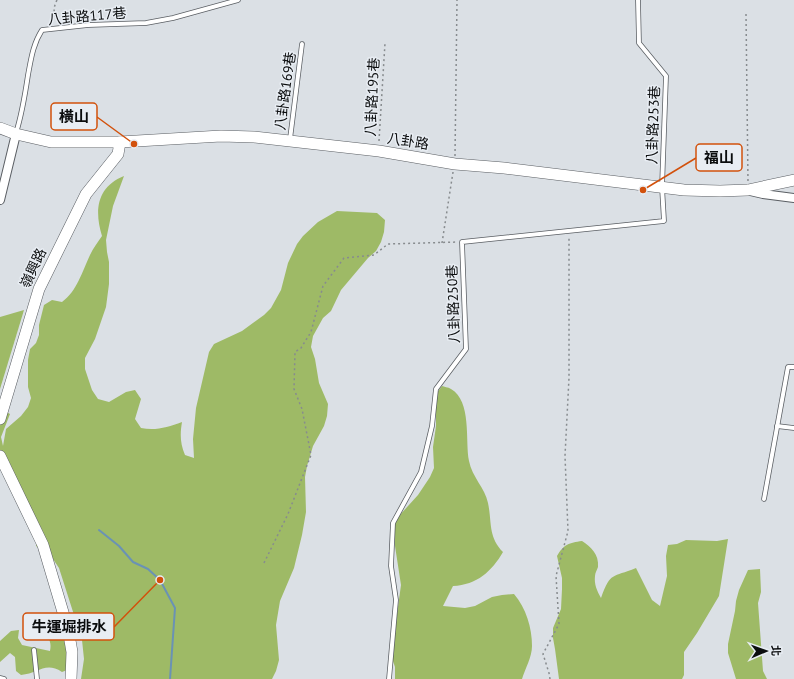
<svg xmlns="http://www.w3.org/2000/svg" width="794" height="679" font-family="'PT Sans','Noto Sans TC',sans-serif">
<style>
.forest{fill:#9eba66}
.lines{fill:none;stroke-linecap:round;stroke-linejoin:round}
.stream{stroke:#6a92b5;stroke-width:2}
.lane-casing{stroke:#5a5e63;stroke-width:5.5}
.street-casing{stroke:#5a5e63;stroke-width:10}
.secondary-casing{stroke:#5a5e63;stroke-width:12}
.path{stroke:#878b8e;stroke-width:1.5;stroke-dasharray:2 3;stroke-linecap:butt}
.lane{stroke:#fff;stroke-width:4}
.street{stroke:#fff;stroke-width:8}
.secondary{stroke:#fff;stroke-width:11}
.labels{text-anchor:middle;dominant-baseline:central;stroke-width:3;stroke-linejoin:round;paint-order:stroke}
.street-label{font-size:14px;fill:#0b0d0e;stroke:#e8edf3}
.leader{fill:none;stroke:#d2510c;stroke-width:1.5}
.callout-dot{fill:#d2510c;stroke:#e8edf3;stroke-width:1.5}
.callout{fill:#e8edf3;stroke:#d2510c;stroke-width:1.5}
.callout-label{font-size:15px;text-anchor:middle;font-weight:bold;fill:#0b0d0e}
</style>
<rect width="100%" height="100%" fill="#dbe0e5"/>
<g class="forest">
<path d="M124 176 113 206 106 240 107 252 109 262V284L106 307 95 339 85 358V369L92 390 98 399 109 402 126 392 135 390 141 399 135 419 141 428C156 431 168 427 182 422 180 434 180 443 185 455L194 458 193 439 196 408 209 352 214 344 242 331 264 315 271 308 281 290 288 263 297 244 303 236 318 222 337 211 377 213 385 220 384 232 381 242 376 251 368 258 341 290 331 311 323 318 313 336 311 347 315 359 319 383 328 404 327 416 324 426 313 446 307 466 305 477 306 512 302 535 294 568 280 601 276 625 279 660 276 671 272 679H81L84 659 82 640 59 568 53 559 36 546 39 536 0 460V408L10 414 1 437 3 446 6 429 21 416 28 407 31 398 28 387V360L30 349 36 343 39 335V325L44 305 52 300 62 302C77 291 82 272 90 255 93 248 98 242 102 236 94 210 97 187 124 176Z"/>
<polygon points="24,310 0,389 0,317"/>
<path d="M442 386C444 387 448 387 451 389 472 401 465 441 469 461 472 477 485 488 488 503 492 522 488 537 503 552 492 571 477 585 453 586L443 606 465 608 475 606 492 597 502 595 514 594C526 608 532 628 532 646 532 657 525 669 522 679H395V667L392 658 394 636 401 585 395 546 394 527 398 517 418 495 430 477 434 468 433 447 436 426V394Z"/>
<path d="M728 539 719 596 697 633 684 652V675L682 679H559L555 649 553 638V628L561 609 562 589V578L557 556C564 544 569 543 582 541 591 547 599 554 598 567 597 570 595 573 595 576 594 584 597 591 601 598 611 571 612 578 636 568L652 600 660 606 667 576 666 556 668 545 677 544 686 540 717 541Z"/>
<polygon points="760,569 761,592 758,603 763,671 767,679 736,679 728,653 728,644 735,611 736,601 739,590 748,570"/>
<path d="M52 620 58 622 59 629 65 643 70 669 62 672C45 661 38 674 21 675L16 671 15 657 10 653 0 662V641L11 631 19 630 18 638 22 645 50 651C54 636 38 633 52 620Z"/>
</g>
<g class="lines">
<polyline class="stream" points="99,530 119,546 133,562 148,569 160,580 175,608 170,679"/>
<defs>
<g id="lane">
<path d="M16 133C22 114 25 95 28 75 31 59 33 44 42 30L88 25 146 23 173 18 238 0"/>
<polyline points="290,139 302,44"/>
<polyline points="777,426 794,428"/>
<polyline points="764,499 788,367 794,367"/>
<polyline points="34,650 37,679"/>
<polyline points="0,678 4,679"/>
<polyline points="389,679 396,600 391,566 393,523 421,472 432,426 436,389 466,349 462,242 664,221 662,187 666,76 639,43 638,0"/>
</g>
<g id="street">
<polyline points="750,191 763,194 794,198"/>
<polyline points="0,200 16,134"/>
</g>
<g id="secondary">
<polyline points="0,128 16,134 51,142 120,142 221,136 254,137 379,151 455,164 504,168 684,190 720,191 748,190 794,180"/>
<polyline points="0,419 39,289 86,194 118,154 120,142"/>
<polyline points="0,456 43,545 68,629 72,652 71,679"/>
</g>
</defs>
<use href="#lane" class="lane-casing"/>
<use href="#street" class="street-casing"/>
<use href="#secondary" class="secondary-casing"/>
<g class="path">
<path d="M57 0C53 8 53 14 58 22"/>
<polyline points="746,14 748,182"/>
<polyline points="379,141 385,43"/>
<polyline points="455,156 457,0"/>
<polyline points="442,243 453,172"/>
<polyline points="264,563 288,514 311,455 302,409 294,389 295,352 301,348 311,332 323,286 344,258 374,255 388,244 458,242"/>
<polyline points="550,679 549,673 543,654 559,624 556,576 568,531 565,456 569,378 569,236"/>
</g>
<use href="#lane" class="lane"/>
<use href="#street" class="street"/>
<use href="#secondary" class="secondary"/>
</g>
<g class="labels">
<g class="street-label">
<text transform="translate(87 16) rotate(-5)">八卦路117巷</text>
<text transform="translate(285 91) rotate(-82)">八卦路169巷</text>
<text transform="translate(372 97) rotate(-87)">八卦路195巷</text>
<text transform="translate(653 125) rotate(-88)">八卦路253巷</text>
<text transform="translate(408 141) rotate(9)">八卦路</text>
<text transform="translate(33 268) rotate(-65)">嶺興路</text>
<text transform="translate(453 304) rotate(-92)">八卦路250巷</text>
</g>
</g>
<path class="leader" d="M134 144L97 117M643 190L696 158M160 580L114 627"/>
<g class="callout-dot">
<circle cx="134" cy="144" r="4"/>
<circle cx="643" cy="190" r="4"/>
<circle cx="160" cy="580" r="4"/>
</g>
<g class="callout">
<rect x="51" y="103" width="46" height="27" rx="4"/>
<rect x="696" y="144" width="46" height="27" rx="4"/>
<rect x="23" y="613" width="91" height="27" rx="4"/>
</g>
<g class="callout-label">
<text x="74" y="122">橫山</text>
<text x="719" y="163">福山</text>
<text x="69" y="632">牛運堀排水</text>
</g>
<g transform="translate(766 651) rotate(88)" stroke="#e8edf3" stroke-width="3" paint-order="stroke">
<path d="M0-3L7 15L0 10L-7 15Z" fill="#0b0d0e"/>
<text y="-6" font-size="11" font-weight="bold" text-anchor="middle" fill="#0b0d0e">北</text>
</g>
</svg>
